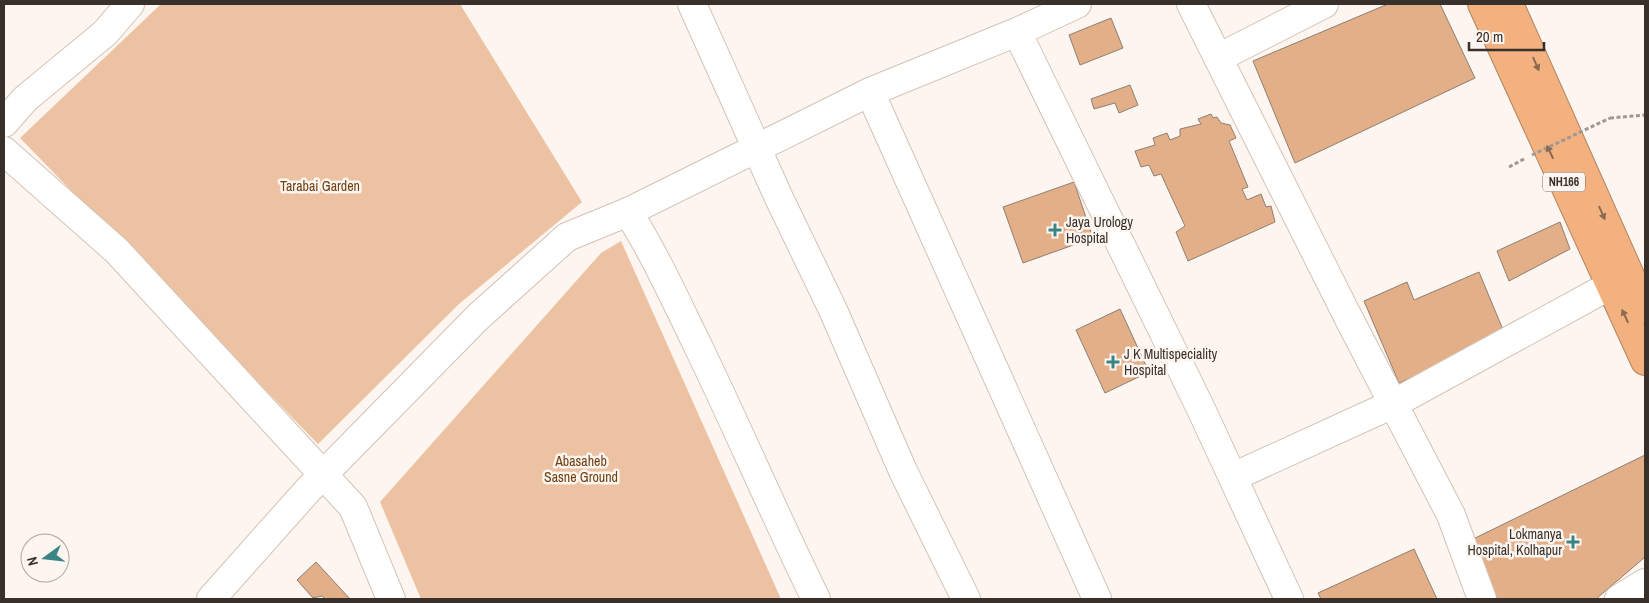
<svg xmlns="http://www.w3.org/2000/svg" width="1649" height="603" font-family="'Archivo Narrow',sans-serif">
<style>
.green{fill:#ecc2a3}
.building{fill:#e3af88;stroke:#8e7e72}
.lines{fill:none;stroke-linecap:round;stroke-linejoin:round}
.minor-casing{stroke:#d4c2b5;stroke-width:30}
.highway-casing{stroke:#b18462;stroke-width:30}
.path{stroke:#9f9892;stroke-width:3;stroke-dasharray:4 2.5;stroke-linecap:butt}
.minor{stroke:#fff;stroke-width:28}
.highway{stroke:#f2b17f;stroke-width:28}
.path-bridge{stroke:#9f9892;stroke-width:3;stroke-dasharray:4 2.5;stroke-linecap:butt}
.oneway{fill:#8b6a51}
.poi-dot{fill:#3b8485;stroke:#fdf6f0;stroke-width:2}
.labels{text-anchor:middle;dominant-baseline:central;stroke-width:5;stroke-linejoin:round;paint-order:stroke}
.shield{fill:#fdf6f0;stroke:#726b66;stroke-width:1}
.shield-label{font-size:12px;font-weight:bold;fill:#37302b}
.park-label{font-size:14px;fill:#703f12;stroke:#fdf6f0}
.poi-label{font-size:14px;fill:#37302b;stroke:#fdf6f0;text-anchor:start}
</style>
<rect width="100%" height="100%" fill="#fdf6f0"/>
<g class="green">
<polygon points="161,4 460,4 582,202 459,304 318,444 20,138"/>
<polygon points="621,241 781,599 421,599 380,502 601,253"/>
</g>
<g class="building">
<polygon points="1388,4 1440,4 1475,78 1295,163 1253,61"/>
<polygon points="1111,18 1123,48 1080,65 1069,35"/>
<polygon points="1130,85 1138,105 1119,113 1115,103 1094,109 1091,99"/>
<polygon points="1211,114 1213,118 1217,117 1221,123 1230,125 1236,138 1229,141 1248,187 1242,189 1247,200 1261,194 1266,207 1271,206 1275,222 1188,261 1176,232 1185,226 1166,185 1161,174 1154,176 1149,165 1141,167 1135,151 1155,145 1153,138 1167,133 1170,140 1180,136 1180,129 1201,124 1198,119"/>
<polygon points="1074,182 1093,238 1023,263 1003,207"/>
<polygon points="1560,222 1570,249 1509,281 1497,251"/>
<polygon points="1479,272 1506,337 1399,383 1364,301 1407,282 1414,300"/>
<polygon points="1120,309 1149,372 1105,393 1076,330"/>
<polygon points="1645,455 1645,557 1596,599 1497,599 1469,541"/>
<polygon points="1414,549 1437,599 1321,599 1318,593"/>
<polygon points="316,562 350,599 325,599 322,596 313,598 297,580"/>
</g>
<g class="lines">
<defs>
<g id="minor">
<polyline points="692,4 779,198 833,310 903,471 966,599"/>
<polyline points="1191,4 1348,317 1451,515 1482,599"/>
<polyline points="1017,32 1201,409 1289,599"/>
<polyline points="1218,58 1324,4"/>
<polyline points="870,92 1097,599"/>
<polyline points="4,123 25,99 105,33 130,4"/>
<polyline points="4,151 117,251 353,507 391,599"/>
<path d="M628 212C654 253 674 297 695 340 737 426 774 514 816 599"/>
<polyline points="1233,477 1393,404 1611,285"/>
<polyline points="211,599 308,490 478,317 567,237 628,212 870,92 1017,32 1077,4"/>
<polyline points="1619,599 1645,583"/>
</g>
<g id="highway">
<polyline points="1482,4 1645,361"/>
<polyline points="1509,4 1645,309"/>
</g>
</defs>
<use href="#minor" class="minor-casing"/>
<use href="#highway" class="highway-casing"/>
<g class="path">
<polyline points="1610,118 1645,115"/>
<polyline points="1509,167 1524,159"/>
</g>
<use href="#minor" class="minor"/>
<use href="#highway" class="highway"/>
<polyline class="path-bridge" points="1532,155 1610,118"/>
</g>
<defs><path id="oneway-solid" d="M-6-.8H1V-3.2L6.5 0L1 3.2V.8H-6Z" transform="scale(1.25)"/></defs>
<g class="oneway">
<use href="#oneway-solid" transform="translate(1536 64) rotate(66)"/>
<use href="#oneway-solid" transform="translate(1550 152) rotate(-115)"/>
<use href="#oneway-solid" transform="translate(1602 213) rotate(66)"/>
<use href="#oneway-solid" transform="translate(1625 316) rotate(-115)"/>
</g>
<g class="poi-dot">
<path d="M1052.5 222.5h5v5h5v5h-5v5h-5v-5h-5v-5h5z"/>
<path d="M1110.5 354.5h5v5h5v5h-5v5h-5v-5h-5v-5h5z"/>
<path d="M1570.5 534.5h5v5h5v5h-5v5h-5v-5h-5v-5h5z"/>
</g>
<g class="labels">
<rect class="shield" x="1543" y="172.5" width="42" height="19" rx="4"/>
<g class="shield-label">
<text x="1564" y="182">NH166</text>
</g>
<g class="park-label">
<text x="320" y="186">Tarabai Garden</text>
<text x="581" y="461">Abasaheb<tspan x="581" dy="16">Sasne Ground</tspan></text>
</g>
<g class="poi-label">
<text x="1066" y="222">Jaya Urology<tspan x="1066" dy="16">Hospital</tspan></text>
<text x="1124" y="354">J K Multispeciality<tspan x="1124" dy="16">Hospital</tspan></text>
<text x="1562" y="534" text-anchor="end">Lokmanya<tspan x="1562" dy="16">Hospital, Kolhapur</tspan></text>
</g>
</g>
<rect width="1649" height="603" fill="none" stroke="#37302b" stroke-width="10"/>
<g transform="translate(45 558) rotate(255)"><circle r="24" fill="#fdf6f0" stroke="#aea7a1"/>
<path d="M0-4L9 19L0 12L-9 19Z" fill="#3b8485"/>
<text y="-8" font-size="14" font-weight="bold" text-anchor="middle" fill="#37302b">N</text>
</g>
<path d="M1469 42v8h75v-8" fill="none" stroke="#37302b" stroke-width="2.5"/>
<text x="1476" y="42" font-size="15" fill="#37302b" stroke="#fdf6f0" stroke-width="4" paint-order="stroke">20 m</text>
</svg>
